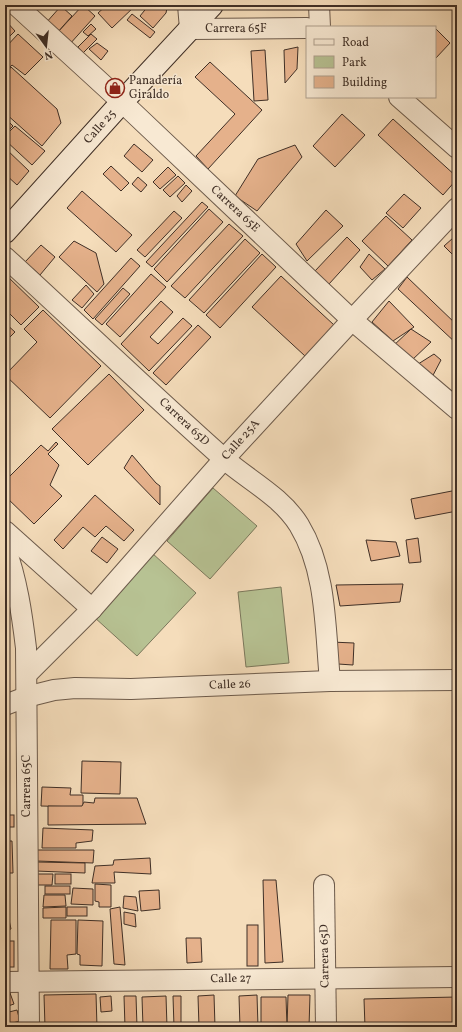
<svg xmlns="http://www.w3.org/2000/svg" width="462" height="1032" font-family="Vollkorn,serif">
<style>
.green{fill:#b7c293;stroke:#7b785c}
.building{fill:#e5b18b;stroke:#3f2f26}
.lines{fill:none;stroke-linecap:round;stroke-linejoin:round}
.street-casing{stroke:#6c5a4b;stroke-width:22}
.secondary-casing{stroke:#3f2f26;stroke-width:24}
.street{stroke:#f8e9d3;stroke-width:20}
.secondary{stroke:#f8e9d3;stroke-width:22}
.labels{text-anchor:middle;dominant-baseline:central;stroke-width:3;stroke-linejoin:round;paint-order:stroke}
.street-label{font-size:12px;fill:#3f2f26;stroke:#f8e9d3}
.poi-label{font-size:12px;fill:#3f2f26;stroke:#f8e9d3;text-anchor:start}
</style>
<rect width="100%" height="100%" fill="#f5ddbb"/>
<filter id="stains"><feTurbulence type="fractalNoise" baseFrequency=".005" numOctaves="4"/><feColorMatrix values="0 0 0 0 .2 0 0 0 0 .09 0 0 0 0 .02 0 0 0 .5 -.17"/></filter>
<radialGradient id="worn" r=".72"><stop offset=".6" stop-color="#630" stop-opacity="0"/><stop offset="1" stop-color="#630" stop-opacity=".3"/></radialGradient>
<g class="green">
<polygon points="213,488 257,526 210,579 167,541"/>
<polygon points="152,553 196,593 137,656 94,617"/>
<polygon points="281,587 289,663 246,667 238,592"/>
</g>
<g class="building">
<polygon points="83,5 95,16 69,45 56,34"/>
<polygon points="107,5 136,5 112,28 98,13"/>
<polygon points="149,5 164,5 167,8 166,13 153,28 140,16"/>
<polygon points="61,6 72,16 56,34 45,24"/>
<polygon points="132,14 155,32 150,38 127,20"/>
<polygon points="5,20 15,31 5,41"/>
<polygon points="91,24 96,29 88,36 83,32"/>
<polygon points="435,28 450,43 435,59"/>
<polygon points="18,34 43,57 25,75 12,65 5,72 5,48"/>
<polygon points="91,34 97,39 83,53 78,47"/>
<polygon points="97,43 108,51 101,60 89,49"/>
<polygon points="298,47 297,69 285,83 284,50"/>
<polygon points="265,50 268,100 254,101 251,51"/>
<polygon points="210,62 262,110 208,169 196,156 235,114 195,77"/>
<polygon points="11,67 57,109 61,123 42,146 5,113 5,75"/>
<polygon points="342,114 365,135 335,167 313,146"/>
<polygon points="5,118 13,126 5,134"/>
<polygon points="393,119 457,177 457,179 443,195 378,135"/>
<polygon points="15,126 45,151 32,165 5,140 5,136"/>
<polygon points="134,144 153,160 142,172 124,156"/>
<polygon points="295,145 302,157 257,211 235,196 258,159"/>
<polygon points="5,148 29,171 17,185 5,174"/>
<polygon points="111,166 129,183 121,191 103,174"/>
<polygon points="168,167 176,175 160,189 153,182"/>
<polygon points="178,176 185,183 170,197 163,190"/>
<polygon points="138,177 147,185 141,192 132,184"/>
<polygon points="186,185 192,191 182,202 177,196"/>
<polygon points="82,191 132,235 116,252 67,208"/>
<polygon points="404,194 421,208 403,228 386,213"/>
<polygon points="202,202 208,207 152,267 146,262"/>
<polygon points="209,209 223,222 167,282 154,269"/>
<polygon points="326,210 343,226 307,261 296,244"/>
<polygon points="174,211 182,218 145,257 137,250"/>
<polygon points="386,216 412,240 388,266 362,241"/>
<polygon points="229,224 243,236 185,298 171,286"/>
<polygon points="347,237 360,250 329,284 315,271"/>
<polygon points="453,238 457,243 457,259 444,246"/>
<polygon points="245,239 260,253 204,313 189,300"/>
<polygon points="74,241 96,253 104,284 97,292 59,257"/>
<polygon points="41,245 55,257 40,275 25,262"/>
<polygon points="262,254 276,267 220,328 206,315"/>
<polygon points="369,254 385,269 372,280 360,267"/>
<polygon points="131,258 140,266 93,319 84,310"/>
<polygon points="151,274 166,287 120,337 106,324"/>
<polygon points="6,275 39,307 21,325 5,309 5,276"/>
<polygon points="281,276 334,325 305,356 252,307"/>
<polygon points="407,277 457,325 457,344 398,289"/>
<polygon points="86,285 94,294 82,308 72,300"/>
<polygon points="123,288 130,294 102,325 95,319"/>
<polygon points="161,301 173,312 150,337 158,344 183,318 192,326 149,371 121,344"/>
<polygon points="389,301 414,327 393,341 372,322"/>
<polygon points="43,310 101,366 50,418 5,375 37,342 24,329"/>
<polygon points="5,323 15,332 6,341 5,340"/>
<polygon points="198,325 211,337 166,385 153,373"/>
<polygon points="411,329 431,342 411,361 391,348"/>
<polygon points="434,354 441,360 430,381 415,366"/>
<polygon points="109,374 144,410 88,465 52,429"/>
<polygon points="56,442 58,444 48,454 59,465 50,485 62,496 34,524 5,496 5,481 41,445 48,451"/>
<polygon points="132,455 156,483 160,486 160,505 124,468"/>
<polygon points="457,490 457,511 415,519 411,499"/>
<polygon points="95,495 134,530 124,541 106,526 95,537 83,527 63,549 54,540"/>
<polygon points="102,537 118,549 107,563 91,551"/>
<polygon points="418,538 421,562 409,563 406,540"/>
<polygon points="366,540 396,542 400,556 371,561"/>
<polygon points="403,584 400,602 340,606 336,585"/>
<polygon points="331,642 354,643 353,665 338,664 338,658 331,657"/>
<polygon points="82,761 121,762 120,794 81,793"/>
<polygon points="42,787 71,788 70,795 83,795 83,807 41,806"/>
<polygon points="95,798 137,798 146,824 48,825 48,806 82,806 84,802 94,803"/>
<rect x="5" y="815" width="9" height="12"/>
<polygon points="43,828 93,830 92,841 76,843 76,848 42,848"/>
<polygon points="5,841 12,841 13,873 5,873"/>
<polygon points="37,850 94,850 93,863 37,861"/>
<polygon points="150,858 151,874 114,872 115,883 92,883 95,866 113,865 114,860"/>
<polygon points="37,862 85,863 85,873 36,871"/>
<polygon points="36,874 53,874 52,885 35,885"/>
<rect x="55" y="874" width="16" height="10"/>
<polygon points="263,880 276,880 283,962 265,963"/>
<polygon points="95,884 111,885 111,907 99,907 99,902 95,901"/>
<rect x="45" y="886" width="25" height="8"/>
<polygon points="73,888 93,889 93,905 71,904"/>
<polygon points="159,890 160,909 141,911 139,891"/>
<polygon points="44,895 65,895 66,906 43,907"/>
<polygon points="124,896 136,897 138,911 123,908"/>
<polygon points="5,906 6,906 11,929 5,931"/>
<polygon points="66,907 66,918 43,918 43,908"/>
<rect x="67" y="907" width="20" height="9"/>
<polygon points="120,907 125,965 114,964 110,909"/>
<polygon points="124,912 135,914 136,927 124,924"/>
<polygon points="51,920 76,920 76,954 67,955 68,969 50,969"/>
<polygon points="78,920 103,921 102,966 80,965 80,955 77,954"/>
<rect x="247" y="925" width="11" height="41"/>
<polygon points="186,938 201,938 202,962 187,963"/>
<rect x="5" y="941" width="9" height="26"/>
<polygon points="10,993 14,1004 5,1007 5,995"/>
<polygon points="96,994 97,1027 45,1027 44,995"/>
<polygon points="214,995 215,1027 199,1027 198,996"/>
<polygon points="257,995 258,1027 240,1027 239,996"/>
<polygon points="288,995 310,995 309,1027 287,1027"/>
<polygon points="111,996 112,1011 101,1012 100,997"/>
<polygon points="124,996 136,996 137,1027 125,1027"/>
<polygon points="166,996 167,1027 143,1027 142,997"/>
<polygon points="173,996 181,996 181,1027 174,1027"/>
<polygon points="261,997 286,997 287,1027 261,1027"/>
<polygon points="457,997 457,1027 444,1027 444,1023 400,1024 400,1027 365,1027 364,999"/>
<polygon points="17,1010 20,1021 5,1025 5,1013"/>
</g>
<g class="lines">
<defs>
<g id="street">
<polyline points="16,5 122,102 352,320 457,409"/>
<polyline points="188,5 190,29 307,28"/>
<polyline points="319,5 320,27"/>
<polyline points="399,97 457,148"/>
<path d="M5 257C78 324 149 392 223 458 248 480 281 496 299 525 327 571 325 629 330 681"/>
<polyline points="5,531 92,609"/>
<path d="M5 547C17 580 22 614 26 648L29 1027"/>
<polyline points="27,674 92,609 224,459 352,320 457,208"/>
<polyline points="5,705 26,697 54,690 75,688 131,689 330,681 457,680"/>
<polyline points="324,885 326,1027"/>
<polyline points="5,982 457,977"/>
</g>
<polyline id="secondary" points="5,232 122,102 212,5"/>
</defs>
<use href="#street" class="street-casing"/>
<use href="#secondary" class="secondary-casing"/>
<use href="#street" class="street"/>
<use href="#secondary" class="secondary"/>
</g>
<defs>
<symbol id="shop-ring" viewBox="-11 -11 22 22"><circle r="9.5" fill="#f8e9d3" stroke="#8f2418" stroke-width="1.5"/><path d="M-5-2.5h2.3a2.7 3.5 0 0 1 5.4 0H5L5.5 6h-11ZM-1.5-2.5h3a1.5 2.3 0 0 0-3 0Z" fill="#8f2418"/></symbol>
</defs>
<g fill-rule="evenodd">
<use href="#shop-ring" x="104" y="77" width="22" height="22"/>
</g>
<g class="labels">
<g class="street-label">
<text x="236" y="29">Carrera 65F</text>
<text transform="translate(100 127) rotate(-48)">Calle 25</text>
<text transform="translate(235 209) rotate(43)">Carrera 65E</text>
<text transform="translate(184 422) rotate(43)">Carrera 65D</text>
<text transform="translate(241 440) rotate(-48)">Calle 25A</text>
<text transform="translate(230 685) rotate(-2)">Calle 26</text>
<text transform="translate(27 786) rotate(-90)">Carrera 65C</text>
<text transform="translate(325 956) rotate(-91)">Carrera 65D</text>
<text transform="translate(231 979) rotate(-1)">Calle 27</text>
</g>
<g class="poi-label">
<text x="129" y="81">Panadería<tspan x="129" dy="14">Giraldo</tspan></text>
</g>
</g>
<rect width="462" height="1032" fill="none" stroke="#f5ddbb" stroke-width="20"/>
<rect x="6" y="6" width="450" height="1020" fill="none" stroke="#3f2f26" stroke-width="2"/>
<rect x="10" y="10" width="442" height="1012" fill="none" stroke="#3f2f26"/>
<rect x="306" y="26" width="130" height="72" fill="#f8e9d3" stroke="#ae9f8e"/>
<rect x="314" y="39" width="20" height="6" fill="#f8e9d3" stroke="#ae9f8e"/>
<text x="342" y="46" font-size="12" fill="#3f2f26">Road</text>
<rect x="314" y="56" width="20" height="12" fill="#b7c293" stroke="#ae9f8e"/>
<text x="342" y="66" font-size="12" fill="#3f2f26">Park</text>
<rect x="314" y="76" width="20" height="12" fill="#e5b18b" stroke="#ae9f8e"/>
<text x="342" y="86" font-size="12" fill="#3f2f26">Building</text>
<g transform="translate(46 46) rotate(165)" stroke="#f8e9d3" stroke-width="3" paint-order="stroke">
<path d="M0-3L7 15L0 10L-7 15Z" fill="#3f2f26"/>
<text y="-6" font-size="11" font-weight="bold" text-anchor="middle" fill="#3f2f26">N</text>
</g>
<rect width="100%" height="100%" filter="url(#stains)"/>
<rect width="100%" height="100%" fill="url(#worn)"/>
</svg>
